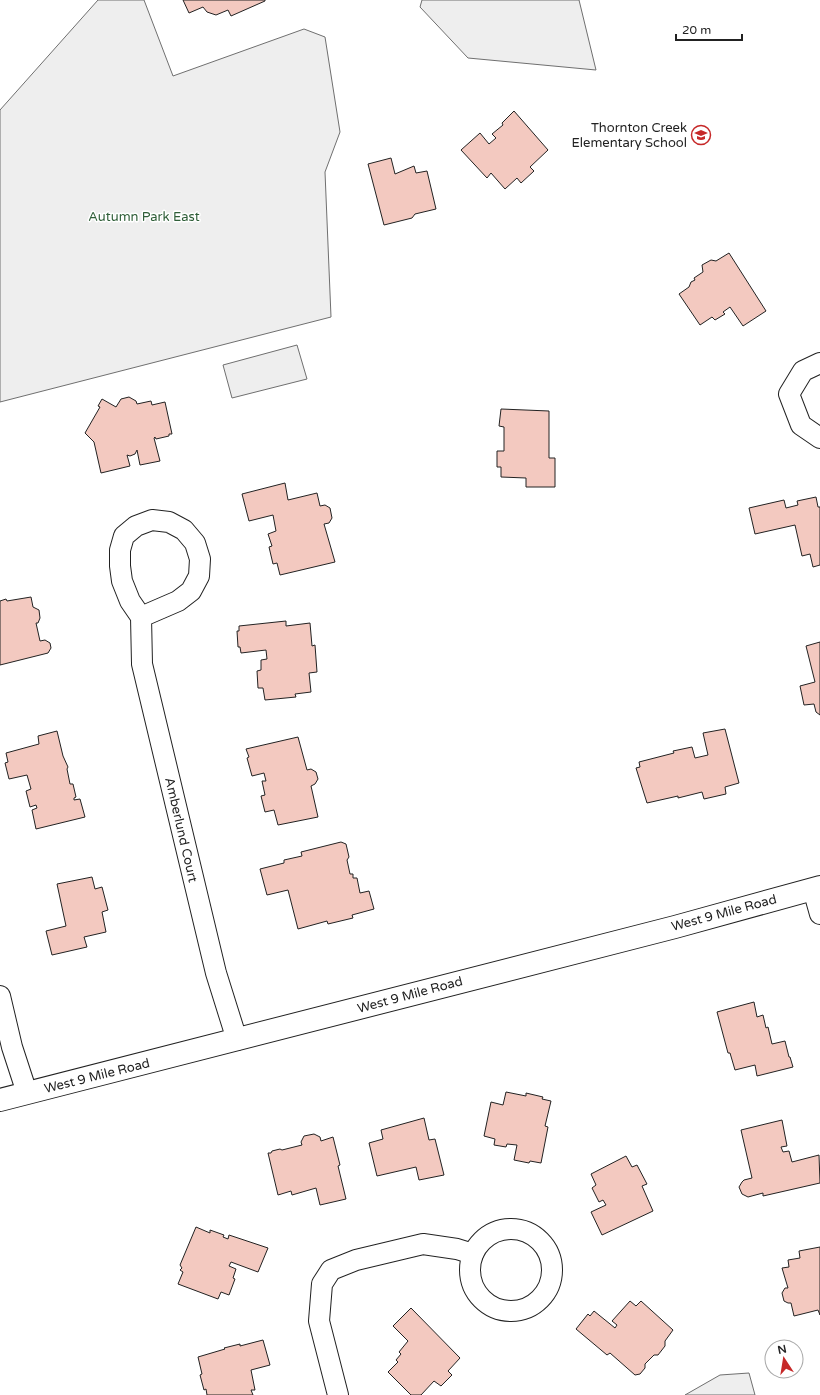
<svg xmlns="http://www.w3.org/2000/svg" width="820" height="1395" font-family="'Varela Round',sans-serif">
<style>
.green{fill:#eee;stroke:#6f6f6f}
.building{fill:#f3c9c0;stroke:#222}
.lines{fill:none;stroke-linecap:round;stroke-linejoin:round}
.street-casing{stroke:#222;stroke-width:22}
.secondary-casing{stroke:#222;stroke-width:24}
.street{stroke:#fff;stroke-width:20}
.secondary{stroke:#fff;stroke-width:22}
.labels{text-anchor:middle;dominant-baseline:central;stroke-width:3;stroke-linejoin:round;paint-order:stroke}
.poi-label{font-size:13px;fill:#222;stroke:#fff;text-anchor:end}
.park-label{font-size:13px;fill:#2f5e38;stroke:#fff}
.street-label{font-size:13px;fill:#222;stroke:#fff}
</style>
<rect width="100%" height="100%" fill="#fff"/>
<g class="green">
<polygon points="98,0 144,0 173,76 304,29 325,37 340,132 325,172 331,317 0,402 0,110"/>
<polygon points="422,0 579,0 596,70 468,58 420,7"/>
<polygon points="297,345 307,379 232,398 223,365"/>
<polygon points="749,1373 755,1395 685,1395 720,1375"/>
</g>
<g class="building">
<polygon points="183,0 265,0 265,1 231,16 228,10 216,15 207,12 203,7 189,13"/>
<polygon points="514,111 548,150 530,167 534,171 521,183 517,178 505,189 491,173 487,178 461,150 480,133 489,144 496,138 492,134 503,125 502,123"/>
<polygon points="391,158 395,174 414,166 416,173 427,171 436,209 415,214 412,218 384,225 368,164"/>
<polygon points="729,253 766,311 743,326 730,307 723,312 725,314 715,320 712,317 700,325 679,294 689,287 691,282 695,280 694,278 703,272 702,265 711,260 716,261"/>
<polygon points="129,397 136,401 137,404 151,401 152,405 165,402 172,434 169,434 169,436 156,439 155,437 154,438 160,461 140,465 137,450 135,454 130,456 127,455 130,466 101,473 94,442 85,433 100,407 98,406 102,399 116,407 121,399"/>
<polygon points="501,409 549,411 549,458 555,458 555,487 526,487 526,478 501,477 501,467 497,467 497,451 504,451 504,427 499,426"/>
<polygon points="285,483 288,500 317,493 320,506 325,505 330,508 332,518 329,523 324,524 335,562 280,575 277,563 273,564 269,547 272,546 268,534 276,531 273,515 249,521 242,494"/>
<polygon points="816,497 818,507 820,507 820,565 813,567 810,554 802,556 795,525 755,534 749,508 784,500 786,508 798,505 797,501"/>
<polygon points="31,597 33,607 39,610 40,618 38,623 36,623 40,641 45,640 50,643 51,648 48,653 0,665 0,601 6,599 7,601"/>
<polygon points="286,621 286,626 310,623 312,646 315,645 317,672 309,673 311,692 295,694 296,697 265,700 263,688 258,688 257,671 261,670 261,660 267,659 266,650 241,653 240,647 238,647 237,631 239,631 239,626"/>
<polygon points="820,642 820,715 816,712 814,704 804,705 800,686 815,682 806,646"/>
<polygon points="725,729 739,783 725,787 726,794 704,799 702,792 678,798 678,796 647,803 636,768 640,767 639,762 674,753 673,751 692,747 695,758 708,755 703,733"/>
<polygon points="57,731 63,756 68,767 67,769 70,784 73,784 76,797 74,798 74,800 80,799 85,817 36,829 32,810 37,808 36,805 30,807 26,791 31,789 27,775 9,779 5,763 8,762 6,753 39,744 38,736"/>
<polygon points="298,737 307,770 311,769 316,772 318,779 315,784 311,786 318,817 278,825 274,810 265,812 261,796 265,795 262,781 266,781 264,773 252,776 247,758 249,757 246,749"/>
<polygon points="341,842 346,844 349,857 347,860 350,874 353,874 353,878 357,878 360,893 369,891 374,909 352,915 353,918 328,924 327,921 298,929 288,890 267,895 260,869 284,863 284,860 302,856 301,852"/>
<polygon points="92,877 95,889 102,887 108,910 102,912 106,932 84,937 87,947 52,955 46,931 66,926 57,884"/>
<polygon points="754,1002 757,1017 763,1015 766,1028 768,1027 772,1044 785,1041 789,1057 790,1057 793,1067 757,1076 755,1065 735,1070 730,1053 728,1053 717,1012"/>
<polygon points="506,1092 526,1096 526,1093 543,1097 542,1099 551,1101 545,1126 548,1127 541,1163 530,1161 529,1163 514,1160 517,1145 507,1144 506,1147 494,1145 495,1139 484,1136 491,1102 503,1105"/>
<polygon points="424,1118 429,1140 435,1139 444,1175 419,1180 416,1167 377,1176 369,1143 383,1139 381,1130"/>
<polygon points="782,1120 787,1146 781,1147 783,1152 789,1151 792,1162 819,1155 820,1183 763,1196 763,1193 748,1197 742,1194 739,1187 742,1182 744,1180 752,1178 741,1130"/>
<polygon points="314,1134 320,1137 321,1141 333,1137 340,1165 338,1166 346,1199 320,1205 316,1188 292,1195 291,1191 278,1195 268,1153 271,1153 272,1151 280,1149 282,1150 302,1145 301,1142 304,1136"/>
<polygon points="626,1156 632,1167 637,1165 647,1184 642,1186 653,1211 602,1235 591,1212 606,1205 603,1200 599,1202 592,1188 596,1185 591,1174"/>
<polygon points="196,1227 210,1233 210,1230 224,1235 223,1237 228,1239 229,1235 268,1248 258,1272 231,1262 229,1266 236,1269 233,1278 235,1279 229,1295 221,1292 218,1299 178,1284 183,1272 180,1270 182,1268 180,1265"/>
<polygon points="820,1247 820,1315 818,1310 794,1316 791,1303 788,1303 784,1301 782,1293 785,1288 788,1288 782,1268 789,1267 788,1260 800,1258 799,1251"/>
<polygon points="630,1301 636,1306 641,1301 673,1330 665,1341 665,1346 658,1355 654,1355 645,1364 645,1368 640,1374 635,1375 610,1353 607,1355 576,1329 588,1314 590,1316 594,1311 615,1328 617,1325 612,1321"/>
<polygon points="411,1308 460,1358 448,1371 452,1375 441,1386 434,1381 421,1395 411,1395 388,1372 398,1362 396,1360 401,1354 399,1352 408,1341 393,1326"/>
<polygon points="263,1340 270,1365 251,1370 255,1390 251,1390 253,1395 207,1395 206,1389 204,1390 200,1375 202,1374 198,1357 225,1349 224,1348 240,1344 240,1346"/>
</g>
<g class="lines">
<defs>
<g id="street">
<polyline points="820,363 803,371 789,394 801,425 820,438"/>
<polyline points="141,617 178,601 191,591 199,576 200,559 195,543 184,530 169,522 152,520 136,526 124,536 120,550 120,566 122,581 130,601 141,617 142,664 216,973 237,1040"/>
<polyline points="813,889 820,914"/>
<polyline points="0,996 12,1047 27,1093"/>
<circle cx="511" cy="1270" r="41"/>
<polyline points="338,1395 319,1321 322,1284 331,1270 356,1260 423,1244 457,1249 473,1254"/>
</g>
<polyline id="secondary" points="0,1100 675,927 820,887"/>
</defs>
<use href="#street" class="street-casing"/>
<use href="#secondary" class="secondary-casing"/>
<use href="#street" class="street"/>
<use href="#secondary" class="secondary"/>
</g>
<defs>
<symbol id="school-ring" viewBox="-11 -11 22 22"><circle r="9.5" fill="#fff" stroke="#c62828" stroke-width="1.5"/><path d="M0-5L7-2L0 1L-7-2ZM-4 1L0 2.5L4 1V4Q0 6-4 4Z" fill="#c62828"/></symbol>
</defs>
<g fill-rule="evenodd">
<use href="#school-ring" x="690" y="124" width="22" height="22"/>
</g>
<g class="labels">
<g class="poi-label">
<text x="687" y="128">Thornton Creek<tspan x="687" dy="15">Elementary School</tspan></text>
</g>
<g class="park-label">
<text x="144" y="217">Autumn Park East</text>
</g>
<g class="street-label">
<text transform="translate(181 830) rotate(77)">Amberlund Court</text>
<text transform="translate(724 913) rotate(-15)">West 9 Mile Road</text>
<text transform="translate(410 995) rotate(-15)">West 9 Mile Road</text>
<text transform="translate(97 1076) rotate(-14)">West 9 Mile Road</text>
</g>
</g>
<g transform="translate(784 1359) rotate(348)"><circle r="19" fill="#ffffff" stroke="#a7a7a7"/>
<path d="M0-3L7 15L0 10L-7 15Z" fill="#c62828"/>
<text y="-6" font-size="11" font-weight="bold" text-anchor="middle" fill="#222222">N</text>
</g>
<path d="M676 34v6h66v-6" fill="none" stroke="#222222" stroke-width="2"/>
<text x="682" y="34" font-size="12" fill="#222222" stroke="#ffffff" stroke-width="3" paint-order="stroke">20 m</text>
</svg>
